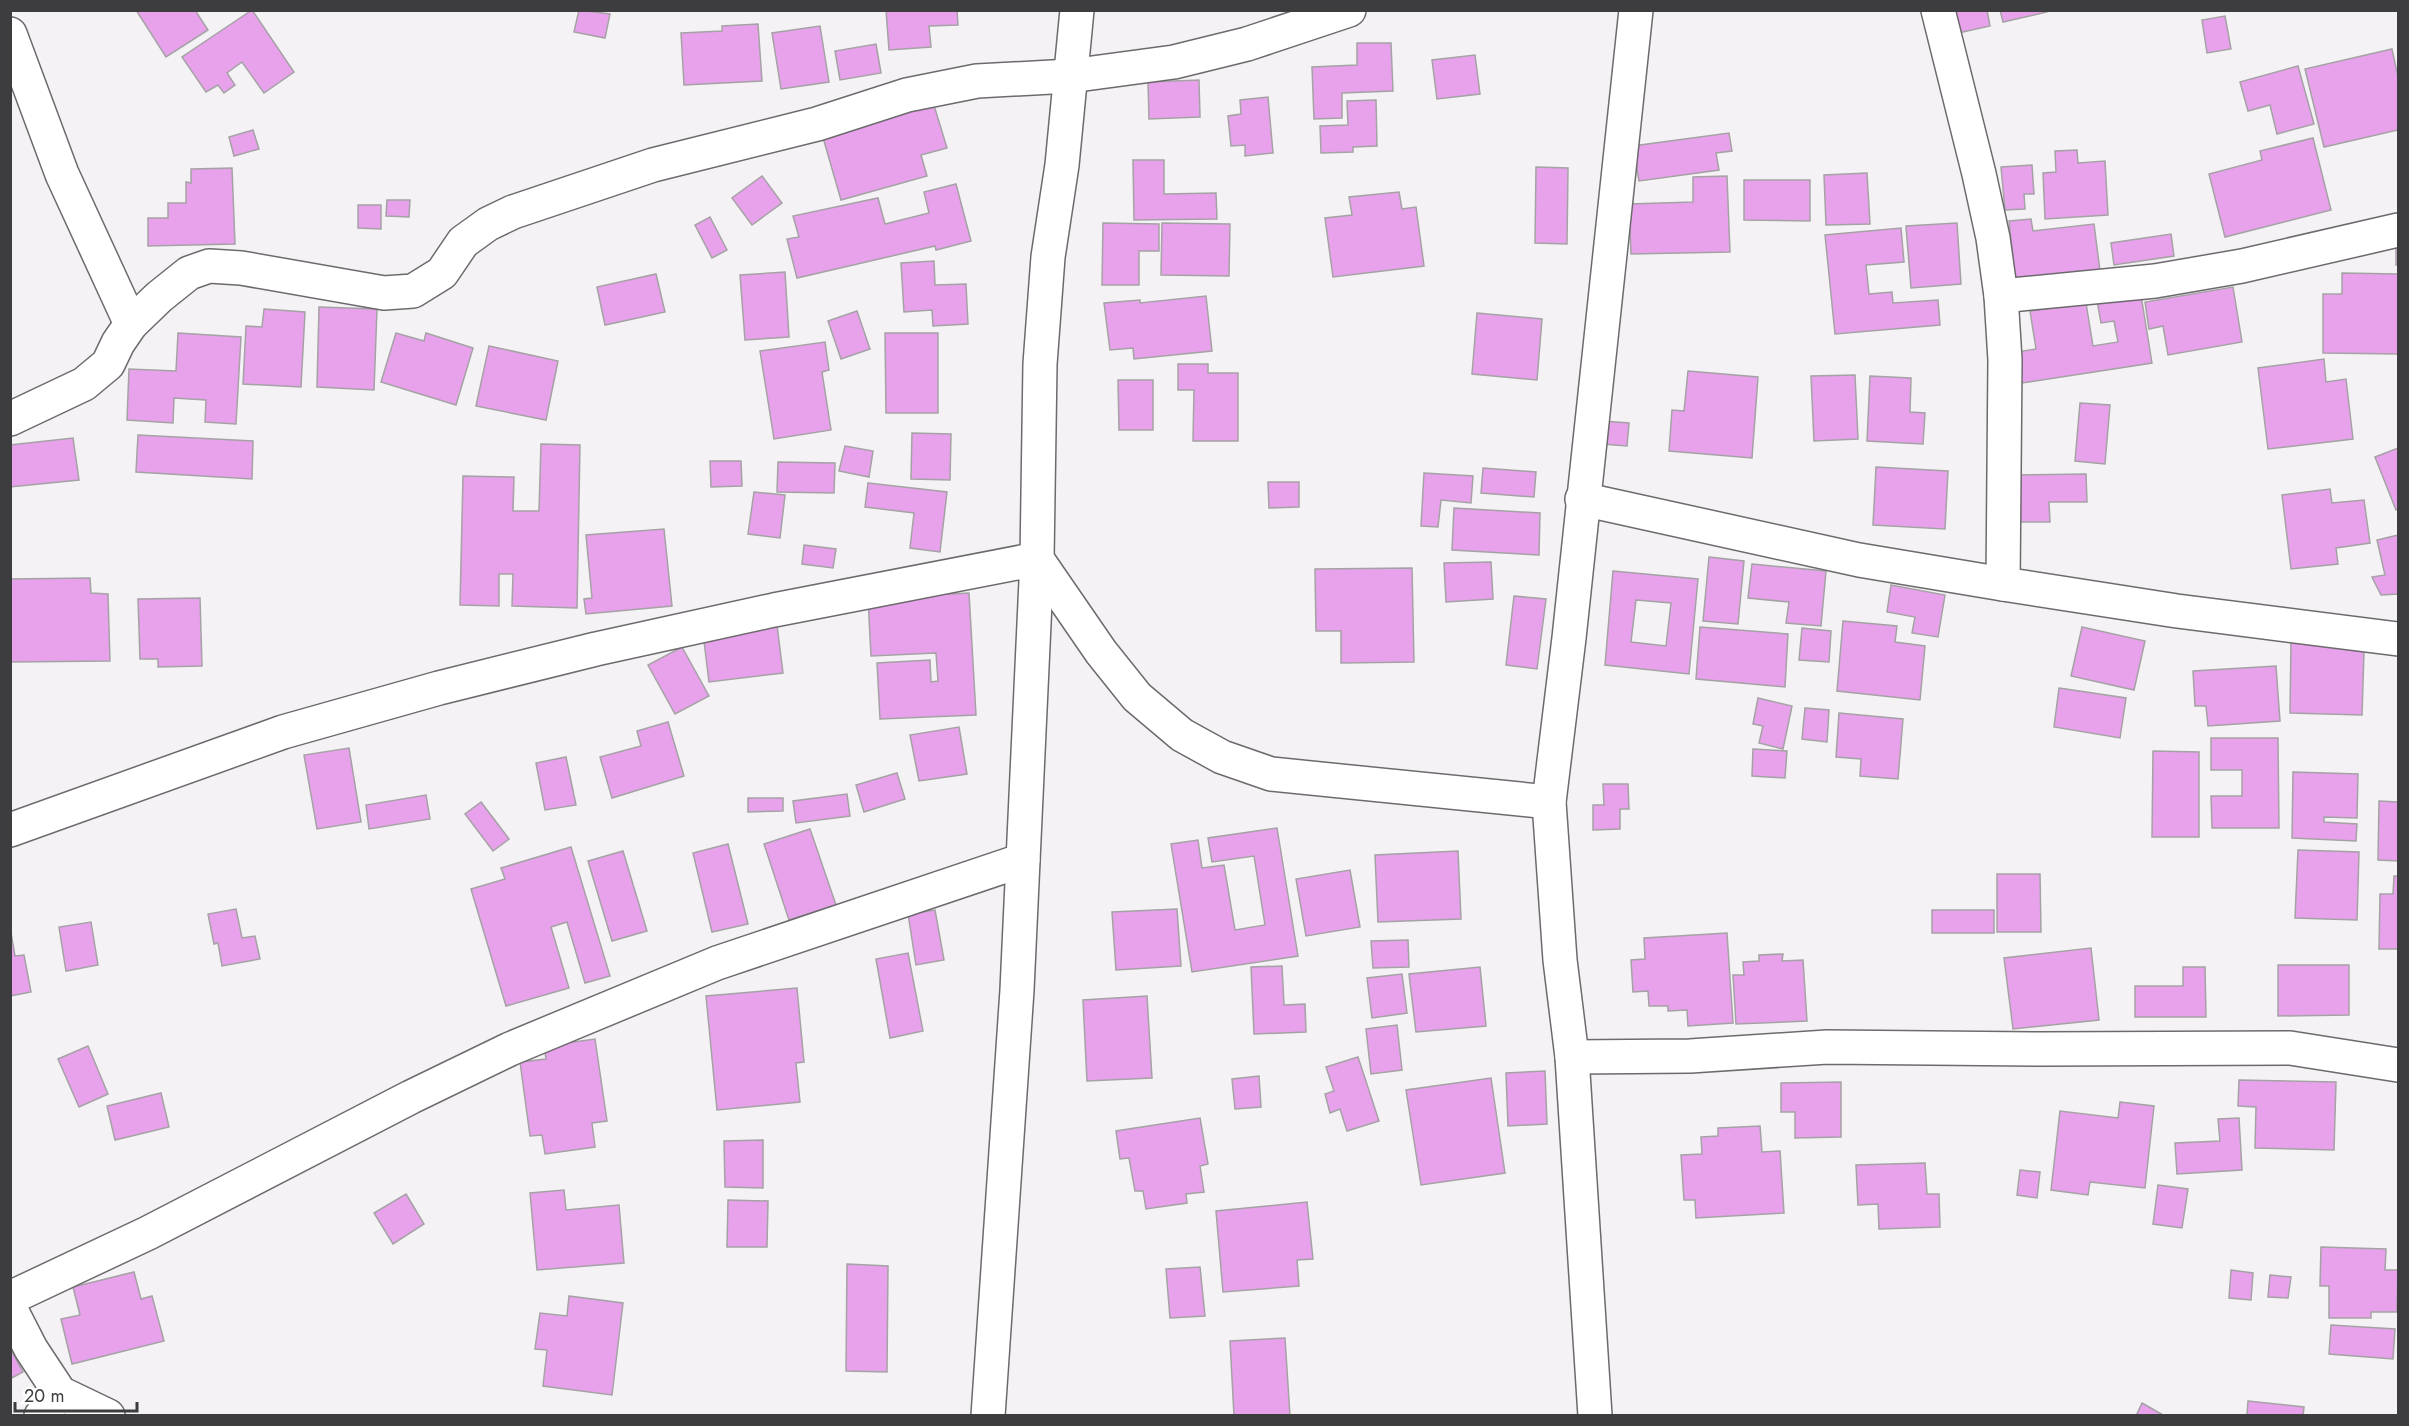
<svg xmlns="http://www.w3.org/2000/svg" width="2409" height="1426" font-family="Jost,sans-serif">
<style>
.building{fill:#e7a2eb;stroke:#a5a2a5;stroke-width:1.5;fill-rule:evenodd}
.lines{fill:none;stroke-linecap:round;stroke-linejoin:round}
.minor-casing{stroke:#6d6a6d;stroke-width:36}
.minor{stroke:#fff;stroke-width:33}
</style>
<rect width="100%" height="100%" fill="#f5f2f6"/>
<g class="building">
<polygon points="136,10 195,10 208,30 166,57"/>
<polygon points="252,10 294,72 264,93 242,62 227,73 235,85 224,93 218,85 206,92 182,57"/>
<polygon points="579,10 610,14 605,38 574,32"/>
<polygon points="886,10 957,10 958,25 929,26 931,47 889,50"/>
<polygon points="1953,10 1987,10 1990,26 1958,33"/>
<polygon points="2000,10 2047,10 2047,12 2003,22"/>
<polygon points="2225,16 2231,49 2207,53 2202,20"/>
<polygon points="758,24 762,81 684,85 681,33 722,31 722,26"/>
<polygon points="820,26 829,82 781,89 772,33"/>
<polygon points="1357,43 1391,43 1393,91 1342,93 1342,118 1314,119 1312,67 1357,65"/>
<polygon points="876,44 881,73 840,80 835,51"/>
<polygon points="2392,49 2398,77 2398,130 2324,147 2305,69"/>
<polygon points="1475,55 1480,94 1437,99 1432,60"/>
<polygon points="2298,66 2314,124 2277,134 2270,105 2248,111 2240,82"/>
<polygon points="1199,80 1200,117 1149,119 1148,82"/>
<polygon points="1268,97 1273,153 1245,156 1245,145 1231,146 1228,116 1241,114 1240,100"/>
<polygon points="1376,100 1377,146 1353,147 1353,152 1321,153 1320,126 1348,125 1347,101"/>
<polygon points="933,102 947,148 921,155 927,176 841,200 822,134"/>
<polygon points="253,130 259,149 234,156 229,137"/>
<polygon points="1729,133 1732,151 1716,153 1719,170 1639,181 1633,146"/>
<polygon points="2313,138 2331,210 2225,237 2209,174 2262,160 2260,151"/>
<polygon points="2077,150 2078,163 2105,161 2108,215 2045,219 2043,173 2056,172 2055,151"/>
<polygon points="1133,160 1164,160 1164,194 1216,193 1217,219 1134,220"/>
<polygon points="2032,165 2034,194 2024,194 2025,209 2005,210 2001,167"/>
<polygon points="1536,167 1568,168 1567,244 1535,243"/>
<polygon points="232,168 235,244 148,246 148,218 168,218 168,203 186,203 186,182 191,183 191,169"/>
<polygon points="1867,173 1870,224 1826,225 1824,175"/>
<polygon points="762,176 782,203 752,225 732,198"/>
<polygon points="1727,176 1730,252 1631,254 1629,204 1693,202 1693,177"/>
<polygon points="1744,180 1810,180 1810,221 1744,220"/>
<polygon points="956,184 971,241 936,250 935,246 797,278 787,239 799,237 793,216 878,198 885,224 929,213 924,192"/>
<polygon points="1399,192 1402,209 1416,207 1424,266 1333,277 1325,218 1352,215 1349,197"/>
<polygon points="387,200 410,200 409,217 386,216"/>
<polygon points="358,205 381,205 381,229 358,228"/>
<polygon points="710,217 727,250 712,258 695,225"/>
<polygon points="2031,219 2033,231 2094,224 2100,271 2015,279 2009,221"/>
<polygon points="1103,223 1159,224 1159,251 1139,251 1139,285 1102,285"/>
<polygon points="1162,223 1230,224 1229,276 1161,275"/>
<polygon points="1957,223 1961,284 1911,288 1906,226"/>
<polygon points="1901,228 1904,262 1866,265 1869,294 1892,292 1893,303 1938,300 1940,325 1835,334 1825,235"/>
<polygon points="2171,234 2174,256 2114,265 2111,243"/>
<rect x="2396" y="245" width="2" height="20"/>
<polygon points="934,261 935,285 966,284 968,324 933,326 932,310 904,312 901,263"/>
<polygon points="785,272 789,337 745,340 740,275"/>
<polygon points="2342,273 2398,274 2398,354 2323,353 2323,294 2342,294"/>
<polygon points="656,274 665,312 605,325 597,287"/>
<polygon points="2233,287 2242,342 2168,355 2163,326 2149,329 2145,302"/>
<polygon points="2141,295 2152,363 2022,383 2017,352 2036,349 2030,311 2086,303 2093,346 2118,342 2114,321 2101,323 2097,301"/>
<polygon points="1206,296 1212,351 1134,359 1133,348 1110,350 1104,303 1140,300 1140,303"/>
<polygon points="319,307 377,309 374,390 317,387"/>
<polygon points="264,309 305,312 301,387 243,384 246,326 262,327"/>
<polygon points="857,311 870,349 841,359 828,321"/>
<polygon points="1477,313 1542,319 1537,380 1472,374"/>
<polygon points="178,333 241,337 236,424 205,422 206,400 174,398 173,423 127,420 129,369 176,371"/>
<polygon points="396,333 424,341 426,333 473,348 456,405 381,382"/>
<polygon points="885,333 938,333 938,413 886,413"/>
<polygon points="825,342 829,370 822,372 831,430 774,439 760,351"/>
<polygon points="489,346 558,361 546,420 476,406"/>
<polygon points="2324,359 2326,382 2346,379 2353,439 2268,449 2258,368"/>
<polygon points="1178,364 1208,364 1208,373 1238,373 1238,441 1193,441 1194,390 1178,390"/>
<polygon points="1688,371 1758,377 1752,458 1669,451 1672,410 1684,411"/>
<polygon points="1855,375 1858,439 1814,441 1811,376"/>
<polygon points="1870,376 1911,378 1910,412 1925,413 1923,444 1867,441"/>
<polygon points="1118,380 1153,380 1153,430 1119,430"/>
<polygon points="2080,403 2110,405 2105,464 2075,461"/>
<polygon points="1603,421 1629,423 1627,446 1602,444"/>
<polygon points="912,433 951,434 950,480 911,479"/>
<polygon points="138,435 253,441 252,479 136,472"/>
<polygon points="73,438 79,480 10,487 10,445"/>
<polygon points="541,444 580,445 577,608 512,606 513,574 499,574 499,606 460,605 463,476 514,477 513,511 539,511"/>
<polygon points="845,446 873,451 869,477 839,471"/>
<polygon points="2398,448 2398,509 2396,510 2375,457"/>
<polygon points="710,461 741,461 742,486 711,487"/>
<polygon points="778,462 835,463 834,493 777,492"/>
<polygon points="1876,467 1948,471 1945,529 1873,525"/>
<polygon points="1483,468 1536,472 1534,497 1481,493"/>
<polygon points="1424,473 1473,476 1471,503 1441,500 1438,527 1421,526"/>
<polygon points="2086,474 2087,502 2049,502 2050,522 2017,522 2015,475"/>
<polygon points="1268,482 1299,482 1299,507 1269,508"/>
<polygon points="868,483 947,492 940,552 910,548 914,513 865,507"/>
<polygon points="2330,489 2332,503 2364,500 2370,543 2336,548 2338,564 2291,569 2282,495"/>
<polygon points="754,492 785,495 780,538 748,534"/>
<polygon points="1454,508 1540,513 1539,555 1452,550"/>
<polygon points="664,529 672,606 586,614 584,599 592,598 586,535"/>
<polygon points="2398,535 2398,594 2381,595 2372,577 2385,575 2377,540"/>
<polygon points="804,545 836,549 833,568 802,564"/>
<polygon points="1709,557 1744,561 1738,624 1703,621"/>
<polygon points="1491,562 1493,599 1446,602 1444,563"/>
<polygon points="1752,564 1826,571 1821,626 1786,623 1789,602 1748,598"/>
<polygon points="1412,568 1414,662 1341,663 1341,631 1316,631 1315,569"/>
<path d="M1613 571 1698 579 1689 674 1605 665ZM1636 600 1671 603 1666 646 1631 642Z"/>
<polygon points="90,578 91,593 108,594 110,661 10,662 10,579"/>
<polygon points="1891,585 1945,595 1938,637 1912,633 1915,617 1887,612"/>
<polygon points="969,593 976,715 880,719 877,663 930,660 931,682 938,681 936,653 871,656 868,598"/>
<polygon points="1514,596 1546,599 1537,669 1506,665"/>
<polygon points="200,598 202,666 158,667 158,659 140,659 138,599"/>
<polygon points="1843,621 1897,626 1895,642 1925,646 1920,700 1837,691"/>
<polygon points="777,625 783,673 709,682 703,633"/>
<polygon points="1700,627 1788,634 1785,687 1696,679"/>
<polygon points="2082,627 2145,641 2134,690 2071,676"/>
<polygon points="1802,628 1831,631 1829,662 1799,660"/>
<polygon points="2291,640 2349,642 2348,650 2364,651 2362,715 2290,713"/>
<polygon points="682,647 709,696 675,714 648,665"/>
<polygon points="2276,666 2280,721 2208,726 2206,706 2195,706 2193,671"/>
<polygon points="2059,688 2126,698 2120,738 2054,727"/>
<polygon points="1758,698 1792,706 1783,749 1759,743 1763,726 1753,724"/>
<polygon points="1805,708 1829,710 1827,742 1802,739"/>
<polygon points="1839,713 1903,719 1898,779 1860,776 1861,759 1836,757"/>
<polygon points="668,722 684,776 612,798 600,757 641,746 637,731"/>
<polygon points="959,727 967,774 919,781 910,735"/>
<polygon points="2211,738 2278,738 2279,828 2212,828 2211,796 2242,796 2242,770 2211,770"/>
<polygon points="349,748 361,822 317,829 304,755"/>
<polygon points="1753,749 1787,751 1785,778 1752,776"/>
<polygon points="2153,751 2199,752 2199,837 2152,837"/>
<polygon points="566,757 576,805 545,810 536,763"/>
<polygon points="2293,772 2358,774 2357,818 2324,817 2324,822 2357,824 2356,841 2292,838"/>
<polygon points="897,773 905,799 864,812 856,785"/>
<polygon points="1603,784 1628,784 1629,809 1620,809 1620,829 1593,830 1593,805 1604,805"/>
<polygon points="847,794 850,816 796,823 793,801"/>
<polygon points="426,795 430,819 369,829 366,805"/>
<polygon points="748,798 783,798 783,811 748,812"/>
<polygon points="2379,801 2398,802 2398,861 2378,860"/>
<polygon points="481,802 509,839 493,851 465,814"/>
<polygon points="1277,828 1298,956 1192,972 1171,844 1198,840 1202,868 1224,865 1235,930 1265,925 1254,856 1212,862 1208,838"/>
<polygon points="810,829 836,905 789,920 764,844"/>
<polygon points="728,844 748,924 712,932 693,853"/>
<polygon points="571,847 610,976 585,983 567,922 551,927 569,988 506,1006 471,889 505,879 501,868"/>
<polygon points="2298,850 2359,852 2357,920 2295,918"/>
<polygon points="623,851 647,931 612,941 588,861"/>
<polygon points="1458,851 1461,919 1378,922 1375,855"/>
<polygon points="1350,870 1360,927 1306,936 1296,879"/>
<polygon points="1997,874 2040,874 2041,932 1997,932"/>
<polygon points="2394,876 2398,876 2398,949 2379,949 2380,894 2393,894"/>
<polygon points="236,909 242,938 255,936 260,959 222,966 218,943 214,944 208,914"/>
<polygon points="1177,909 1181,966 1116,970 1112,912"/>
<polygon points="935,910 944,960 916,965 908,914"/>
<rect x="1932" y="910" width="62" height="23"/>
<polygon points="91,922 98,965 66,971 59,927"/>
<polygon points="10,927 15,956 24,955 31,992 10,996"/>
<polygon points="1727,933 1733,1023 1688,1026 1687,1010 1668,1011 1668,1006 1649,1006 1648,991 1633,992 1631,960 1645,959 1644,938"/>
<polygon points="1408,940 1409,967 1373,968 1371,941"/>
<polygon points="2091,948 2099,1020 2013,1029 2004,958"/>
<polygon points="908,953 923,1031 890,1038 876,959"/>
<polygon points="1783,954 1782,961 1803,960 1807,1021 1736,1024 1733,975 1744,975 1743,962 1759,961 1759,955"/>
<polygon points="2278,965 2349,965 2349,1015 2278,1016"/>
<polygon points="1282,966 1284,1005 1305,1004 1306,1032 1254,1034 1251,967"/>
<polygon points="1480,967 1486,1026 1416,1032 1409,974"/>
<polygon points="2183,967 2205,967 2206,1017 2135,1017 2135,986 2183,986"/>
<polygon points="1402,974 1407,1013 1372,1018 1367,978"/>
<polygon points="797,988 804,1062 796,1063 800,1102 717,1110 706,996"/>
<polygon points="1147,996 1152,1078 1087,1081 1083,1000"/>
<polygon points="1397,1025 1402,1070 1371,1074 1366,1029"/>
<polygon points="595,1039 607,1121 592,1123 595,1147 545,1154 542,1135 530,1136 520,1062 546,1059 544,1046"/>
<polygon points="88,1046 108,1094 79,1107 58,1059"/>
<polygon points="1358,1057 1379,1121 1347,1131 1340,1109 1330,1113 1325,1094 1334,1091 1326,1067"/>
<polygon points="1545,1071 1547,1124 1508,1126 1506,1073"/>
<polygon points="1259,1076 1261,1107 1235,1109 1232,1079"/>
<polygon points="1491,1078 1505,1173 1421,1185 1406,1090"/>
<polygon points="2239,1080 2336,1082 2334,1150 2255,1148 2256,1107 2238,1106"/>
<polygon points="1841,1082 1841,1137 1795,1138 1795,1112 1781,1112 1781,1083"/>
<polygon points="161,1093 169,1127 115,1140 107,1106"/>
<polygon points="2120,1102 2154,1106 2145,1188 2090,1182 2088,1195 2051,1190 2060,1111 2118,1118"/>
<polygon points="1200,1118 1208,1164 1200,1166 1204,1192 1186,1194 1187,1203 1146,1209 1143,1191 1135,1191 1129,1158 1120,1159 1116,1131"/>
<polygon points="2239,1118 2242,1170 2177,1174 2175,1143 2220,1141 2218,1119"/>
<polygon points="1760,1126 1762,1152 1780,1151 1784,1213 1696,1218 1695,1200 1684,1200 1681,1155 1702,1154 1701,1137 1718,1136 1718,1128"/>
<polygon points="763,1140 763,1188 725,1187 724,1141"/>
<polygon points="1925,1163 1927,1194 1939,1194 1940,1227 1879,1229 1878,1204 1858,1205 1856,1165"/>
<polygon points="2020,1170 2040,1172 2037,1198 2017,1195"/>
<polygon points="2158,1185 2188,1189 2182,1228 2153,1224"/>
<polygon points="564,1190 566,1210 619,1205 624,1263 537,1270 530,1193"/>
<polygon points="406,1194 424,1224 393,1244 374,1213"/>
<polygon points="728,1200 768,1201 767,1247 727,1247"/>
<polygon points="1307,1202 1313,1259 1297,1260 1299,1286 1223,1292 1216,1211"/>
<polygon points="2321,1247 2386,1249 2385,1270 2398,1270 2397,1312 2371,1312 2371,1318 2329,1318 2329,1286 2320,1286"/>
<polygon points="847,1264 888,1266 887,1372 846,1371"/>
<polygon points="1200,1267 1205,1316 1170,1318 1166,1269"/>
<polygon points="2231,1270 2253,1273 2251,1300 2229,1298"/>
<polygon points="134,1272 141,1299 152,1296 164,1341 72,1364 61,1319 80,1315 73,1287"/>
<polygon points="2270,1275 2291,1277 2288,1298 2268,1297"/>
<polygon points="569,1296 623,1303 612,1395 543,1386 547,1350 535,1349 540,1313 567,1316"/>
<polygon points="2331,1325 2395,1329 2393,1359 2329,1354"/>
<polygon points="1285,1338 1290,1416 1234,1416 1230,1341"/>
<polygon points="10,1348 23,1372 10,1379"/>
<polygon points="2248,1401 2304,1407 2303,1416 2247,1416"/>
<polygon points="2142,1403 2163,1415 2163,1416 2136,1416"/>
</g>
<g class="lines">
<defs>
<g id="minor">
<polyline points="1938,10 1979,174 1993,238 2001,296 2005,360 2003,584"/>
<polyline points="10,34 62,174 131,324"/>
<polyline points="2001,296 2155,281 2242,266 2398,230"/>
<polyline points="10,419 84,384 108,364 118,343 131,324 159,297 189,273 209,266 241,268 384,293 413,291 442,273 463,242 488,224 513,212 653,165 817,124 907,95 977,81 1070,76 1174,62 1247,44 1349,10"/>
<polyline points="1582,499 1859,560 2003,584 2177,611 2398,639"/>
<polyline points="10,830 283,732 439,688 596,649 774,610 1037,559 1101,652 1137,697 1182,735 1222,757 1271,774 1549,802"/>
<polyline points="1572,1057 1690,1056 1827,1047 2044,1049 2290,1048 2398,1065"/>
<polyline points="10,1298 148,1233 411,1097 510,1049 717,963 1023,860"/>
<polyline points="10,1308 31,1349 60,1393 108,1416"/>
<polyline points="41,1416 60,1393"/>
<polyline points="988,1416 1017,990 1037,559 1040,364 1048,257 1062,165 1077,10"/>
<polyline points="1595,1416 1572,1057 1560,960 1549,802 1569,638 1636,10"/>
</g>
</defs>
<use href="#minor" class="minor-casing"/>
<use href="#minor" class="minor"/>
</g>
<rect width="2409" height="1426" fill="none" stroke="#3d3c3e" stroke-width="24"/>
<path d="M15 1402v9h122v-9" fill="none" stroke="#3d3c3e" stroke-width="3"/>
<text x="24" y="1402" font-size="18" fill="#3d3c3e" stroke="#ffffff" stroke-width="4.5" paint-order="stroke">20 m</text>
</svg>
